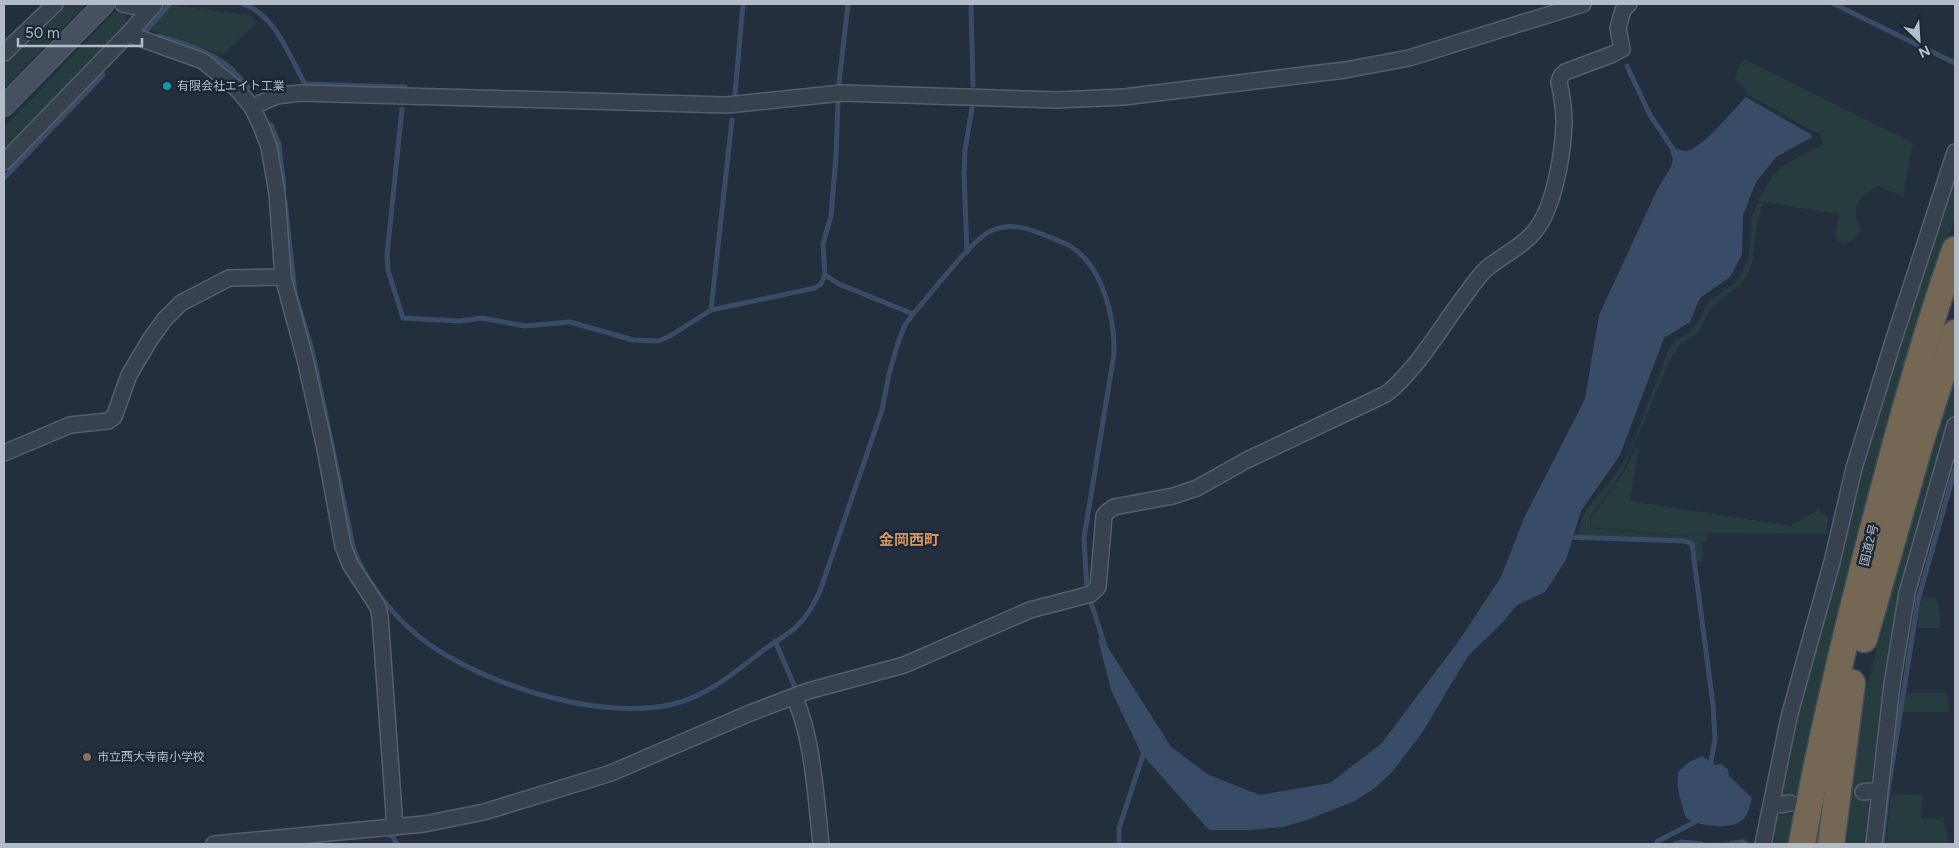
<svg xmlns="http://www.w3.org/2000/svg" width="1959" height="848" font-family="Figtree,'Noto Sans JP',sans-serif">
<style>
.green{fill:#263c3f}
.water{fill:#394c67}
.lines{fill:none;stroke-linecap:round;stroke-linejoin:round}
.stream{stroke:#394c67;stroke-width:5}
.street-casing{stroke:#565f6c;stroke-width:18}
.secondary-casing{stroke:#565f6c;stroke-width:22}
.highway-casing{stroke:#434c59;stroke-width:29}
.street{stroke:#38414e;stroke-width:15}
.secondary{stroke:#465061;stroke-width:20}
.highway{stroke:#746855;stroke-width:26}
.culture-dot{fill:#0f9aa8;stroke:#1d2633;stroke-width:2}
.education-dot{fill:#8d6e63;stroke:#1d2633;stroke-width:2}
.labels{text-anchor:middle;dominant-baseline:central;stroke-width:5;stroke-linejoin:round;paint-order:stroke}
.poi-label{font-size:12px;fill:#b4bcc9;stroke:#1d2633;text-anchor:start}
.street-label{font-size:12px;fill:#b4bcc9;stroke:#1d2633}
.quarter-label{font-size:15px;font-weight:bold;fill:#d59563;stroke:#1d2633}
</style>
<rect width="100%" height="100%" fill="#242f3e"/>
<g class="green">
<polygon points="66,4 87,4 4,87 4,64"/>
<polygon points="172,5 250,15 256,23 224,54 214,52 151,30"/>
<polygon points="119,8 124,13 127,19 124,25 4,154 4,127"/>
<path d="M1744 59 1913 143 1903 196 1877 186C1857 198 1850 208 1861 231L1850 242 1842 244 1835 237 1839 214 1758 201C1776 165 1787 163 1822 145V139L1819 133 1812 131 1745 93 1747 90 1735 81 1737 71Z"/>
<polygon points="1955,176 1955,218 1933,282 1791,844 1772,844 1776,820 1783,810 1785,800 1781,796 1780,790 1797,718 1862,469 1892,369"/>
<polygon points="1758,203 1763,203 1757,222 1752,263 1748,274 1742,283 1710,309 1700,329 1695,335 1680,345 1672,355 1623,471 1590,517 1590,528 1676,536 1707,534 1707,540 1702,543 1703,561 1696,562 1693,543 1686,540 1589,536 1578,534 1582,517 1592,502 1612,480 1628,455 1669,349 1675,341 1687,334 1697,324 1708,302 1737,281 1741,275 1749,257 1752,216"/>
<polygon points="1955,375 1955,410 1914,540 1892,644 1871,782 1868,785 1870,801 1866,844 1839,844 1862,705 1907,538"/>
<polygon points="1640,441 1630,501 1791,526 1819,509 1829,519 1826,534 1716,533 1676,535 1591,527 1591,518 1624,472"/>
<polygon points="1921,597 1935,598 1938,601 1941,628 1917,628"/>
<polygon points="1906,693 1947,693 1949,712 1902,712"/>
<polygon points="1891,794 1923,795 1921,818 1939,819 1943,817 1949,844 1886,844"/>
<path d="M1745 838 1751 844H1674L1673 842C1685 840 1694 842 1705 842 1718 842 1732 840 1745 838Z"/>
</g>
<g class="water">
<path d="M1746 97 1810 134 1812 137 1776 157 1756 182 1743 215 1742 255 1730 277 1700 298 1690 322 1664 338 1620 455 1581 511 1566 560 1545 592 1517 605 1502 623 1468 656 1422 733 1392 772 1375 788 1355 801 1307 820 1283 827 1249 830H1209L1141 753 1111 690 1098 639 1102 638 1171 747 1209 775 1260 795 1330 783 1381 744 1458 642 1501 577 1524 518 1585 399 1599 315 1657 190 1671 167 1673 159 1670 151 1675 148C1680 150 1685 152 1690 150 1708 142 1732 111 1746 97Z"/>
<path d="M1702 756 1715 765 1721 764 1728 769 1729 776 1752 798C1750 804 1749 812 1745 817 1736 832 1698 826 1686 818 1681 803 1676 788 1678 772L1689 762Z"/>
</g>
<g class="lines">
<g class="stream">
<path d="M243 4C276 15 289 56 305 84L405 87V89"/>
<polyline points="971,4 973,85"/>
<polyline points="1834,4 1955,63"/>
<polyline points="145,32 170,4"/>
<path d="M158 36C183 43 209 51 229 67 236 73 242 81 248 87"/>
<polyline points="1627,66 1650,115 1677,155"/>
<polyline points="839,83 848,4"/>
<polyline points="735,94 743,4"/>
<polyline points="838,101 836,156 831,216 823,244 825,275 839,284 913,314"/>
<polyline points="402,109 387,255 388,270 403,318 460,321 482,318 525,326 570,322 633,340 658,341 670,336 711,310 815,288 821,284 825,275"/>
<polyline points="271,125 279,144 284,189"/>
<polyline points="4,178 103,75"/>
<path d="M285 202 295 293 313 354 349 527C351 536 352 545 355 553 365 578 388 609 408 627 463 680 598 723 673 704 707 696 734 673 761 652 772 643 787 636 797 626 808 616 814 603 820 591L882 410 889 374 898 343 905 325 913 314C930 295 972 239 991 231 1009 223 1025 227 1042 234 1051 238 1062 241 1070 246 1103 266 1115 318 1114 354L1084 538 1087 590 1104 643"/>
<polyline points="967,252 964,173 965,150 972,108"/>
<polyline points="711,310 732,120"/>
<polyline points="1568,537 1685,541 1692,544 1713,705 1715,739 1711,762"/>
<polyline points="775,641 794,685"/>
<polyline points="386,832 393,837 397,844"/>
<polyline points="299,844 318,841"/>
<polyline points="1119,844 1119,828 1145,749"/>
<polyline points="1656,844 1658,841 1695,822"/>
<polyline points="1675,844 1682,842 1701,844"/>
<polyline points="1731,844 1742,842 1746,844"/>
<polyline points="1882,844 1887,797 1918,600 1955,469"/>
</g>
<defs>
<g id="street">
<polyline points="123,4 149,10"/>
<polyline points="128,34 203,61 237,89 252,107 261,126 269,147 277,193 283,277 305,359 325,449 343,546 350,564 378,607 380,616 395,827"/>
<polyline points="4,53 55,4"/>
<polyline points="252,107 276,96 300,93 727,105 842,93 1057,100 1124,97 1345,70 1409,58 1583,4"/>
<polyline points="4,162 128,34 155,4"/>
<polyline points="4,453 70,425 108,421 114,417 129,375 151,338 165,319 181,303 229,278 283,277"/>
<path d="M794 697C813 736 816 800 821 844"/>
<polyline points="1863,792 1879,790"/>
<polyline points="1771,806 1790,803"/>
<path d="M214 844 424 824 484 812 611 773 750 713 808 691 904 665 1030 610 1091 594 1098 587 1104 516 1107 512 1114 507 1173 496 1197 488 1247 460 1386 394C1418 369 1444 322 1469 290 1474 283 1480 275 1486 269 1501 256 1521 248 1534 232 1554 209 1563 154 1564 123 1564 109 1562 96 1559 82L1561 76 1565 72 1613 54 1622 49 1618 28 1623 10 1629 4"/>
<polyline points="1763,844 1789,717 1832,562 1854,468 1892,345 1955,152"/>
<polyline points="1874,844 1892,684 1907,593 1955,425"/>
</g>
<polyline id="secondary" points="4,106 104,4"/>
<g id="highway">
<polyline points="1864,639 1921,440 1955,333"/>
<path d="M1802 844C1820 741 1845 639 1871 537 1896 441 1922 344 1955 250"/>
<polyline points="1831,844 1852,683"/>
</g>
</defs>
<use href="#street" class="street-casing"/>
<use href="#secondary" class="secondary-casing"/>
<use href="#highway" class="highway-casing"/>
<use href="#street" class="street"/>
<use href="#secondary" class="secondary"/>
<use href="#highway" class="highway"/>
</g>
<circle class="culture-dot" cx="167" cy="86" r="5"/>
<circle class="education-dot" cx="87" cy="757" r="5"/>
<g class="labels">
<g class="poi-label">
<text x="177" y="86">有限会社エイト工業</text>
<text x="97" y="757">市立西大寺南小学校</text>
</g>
<g class="street-label">
<text transform="translate(1869 545) rotate(-76)">国道2号</text>
</g>
<g class="quarter-label">
<text x="909" y="540">金岡西町</text>
</g>
</g>
<rect width="1959" height="848" fill="none" stroke="#b4bcc9" stroke-width="10"/>
<g transform="translate(1919 40) rotate(155)" stroke="#1d2633" stroke-width="4" paint-order="stroke">
<path d="M0-4L9 19L0 12L-9 19Z" fill="#b4bcc9"/>
<text y="-8" font-size="14" font-weight="bold" text-anchor="middle" fill="#b4bcc9">N</text>
</g>
<path d="M18 38v8h124v-8" fill="none" stroke="#b4bcc9" stroke-width="2.5"/>
<text x="25" y="38" font-size="15" fill="#b4bcc9" stroke="#1d2633" stroke-width="4" paint-order="stroke">50 m</text>
</svg>
